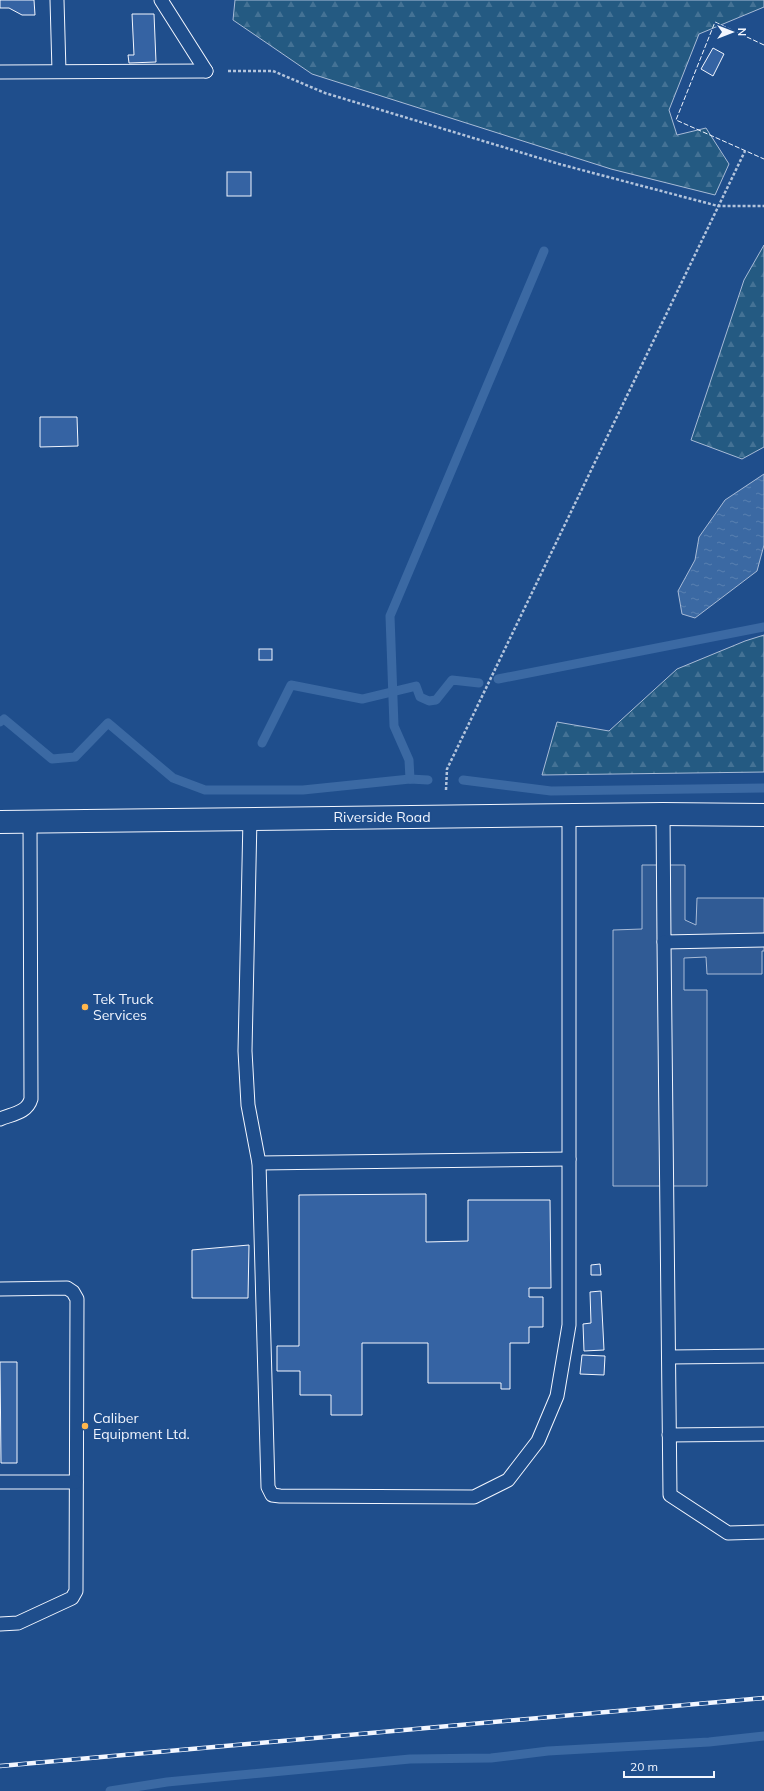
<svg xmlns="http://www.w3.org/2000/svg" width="764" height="1791" font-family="Mulish,sans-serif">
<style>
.forest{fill:url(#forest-firs);stroke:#a8bbd7}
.parking{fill:#305b95;stroke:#a8bbd7}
.water{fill:url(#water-ripples);stroke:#a8bbd7}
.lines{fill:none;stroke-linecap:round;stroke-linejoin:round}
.stream{stroke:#3b69a3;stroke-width:9}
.building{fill:#3563a3;stroke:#f2f6ff}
.lane-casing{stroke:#f2f6ff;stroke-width:15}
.secondary-casing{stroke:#f2f6ff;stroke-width:24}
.path{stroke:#b3c4dc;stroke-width:2.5;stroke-dasharray:3 2;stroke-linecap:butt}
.lane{stroke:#1f4e8c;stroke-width:13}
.secondary{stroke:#1f4e8c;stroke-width:22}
.rail-casing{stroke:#f2f6ff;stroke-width:4.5}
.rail{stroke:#1f4e8c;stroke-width:3;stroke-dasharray:9;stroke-linecap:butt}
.fence{stroke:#f2f6ff;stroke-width:1;stroke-dasharray:5 2;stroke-linecap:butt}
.poi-dot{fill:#ffb74d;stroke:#1f4e8c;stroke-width:1.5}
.labels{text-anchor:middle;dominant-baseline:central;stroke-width:3;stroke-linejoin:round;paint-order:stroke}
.street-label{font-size:14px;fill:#f2f6ff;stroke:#1f4e8c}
.poi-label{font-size:14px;fill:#f2f6ff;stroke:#1f4e8c;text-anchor:start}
</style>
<defs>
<pattern id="forest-firs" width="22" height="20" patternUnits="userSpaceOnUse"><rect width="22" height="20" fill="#245a82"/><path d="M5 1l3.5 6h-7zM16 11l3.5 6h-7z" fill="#447295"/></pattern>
<pattern id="water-ripples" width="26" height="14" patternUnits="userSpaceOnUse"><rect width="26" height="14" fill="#3b69a3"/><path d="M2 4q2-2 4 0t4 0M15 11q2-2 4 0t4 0" fill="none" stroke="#587fb1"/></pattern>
</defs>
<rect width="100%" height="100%" fill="#1f4e8c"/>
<g class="forest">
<polygon points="235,0 764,0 764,7 699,34 669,110 677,135 706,128 729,164 715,195 611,169 312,74 233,20"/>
<polygon points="764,245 764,447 742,459 691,440 744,280"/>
<polygon points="764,635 764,772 542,775 557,722 609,731 677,669 745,641"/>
</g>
<polygon class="parking" points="642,865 685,865 685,920 696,925 697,898 764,898 764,951 762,951 762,974 707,974 706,957 684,958 684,990 707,990 707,1186 613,1186 613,930 642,929"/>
<polygon class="water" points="764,474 764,545 757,571 695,618 682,614 678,591 695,560 699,537 725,500"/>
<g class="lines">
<g class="stream">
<polyline points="498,679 764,627"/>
<polyline points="0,722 4,719 52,759 75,757 108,723 173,778 205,790 303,790 410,779 428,780"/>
<polyline points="262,743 291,685 362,699 416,686 420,697 429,701 436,700 452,680 479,683"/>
<polyline points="410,779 409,760 394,726 390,616 544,251"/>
<polyline points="463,780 551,791 764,788"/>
<polyline points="110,1791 167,1782 410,1759 491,1758 548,1751 709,1742 764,1736"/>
</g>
</g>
<g class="building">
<polygon points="0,0 34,0 35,15 22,15 9,8 0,8"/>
<polygon points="132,14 154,14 156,62 129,63 128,55 134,55"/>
<polygon points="713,48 724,54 713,76 701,69"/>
<rect x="227" y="172" width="24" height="24"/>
<polygon points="40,417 77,417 78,446 40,447"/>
<rect x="259" y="649" width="13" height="11"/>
<polygon points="426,1194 426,1242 468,1241 468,1200 550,1200 551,1288 529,1288 529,1297 543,1297 543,1327 529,1327 529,1343 510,1343 510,1389 501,1389 501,1383 428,1383 428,1343 362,1343 362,1415 331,1415 331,1395 300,1395 300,1371 277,1371 277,1346 299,1346 299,1195"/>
<polygon points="249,1245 248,1298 192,1298 192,1250"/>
<polygon points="600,1264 601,1275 591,1275 591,1265"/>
<polygon points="601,1291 604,1350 584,1351 583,1324 591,1323 590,1292"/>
<polygon points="582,1355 605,1356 604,1375 580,1374"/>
<polygon points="0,1362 17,1362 17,1463 1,1463"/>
</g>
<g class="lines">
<defs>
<g id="lane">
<polyline points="57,0 59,71"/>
<polyline points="161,0 206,71"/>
<polyline points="0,72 206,71"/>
<polyline points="663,814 664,942 764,940"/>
<polyline points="250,818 245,1051 248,1105 259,1163 268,1487 272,1495 280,1496 474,1497 508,1480 538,1441 557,1396 569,1325 569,815"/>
<polyline points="664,942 670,1495 728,1533 764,1532"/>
<path d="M0 1119C12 1114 27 1113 31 1099L30 821"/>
<polyline points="259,1163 569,1159"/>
<polyline points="0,1289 67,1288 73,1292 77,1299 76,1591 72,1598 18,1623 0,1624"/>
<polyline points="669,1357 764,1356"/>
<polyline points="669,1435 764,1434"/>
<polyline points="0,1482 76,1482"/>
</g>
<polyline id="secondary" points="0,822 663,814 764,815"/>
</defs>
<use href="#lane" class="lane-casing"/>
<use href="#secondary" class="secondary-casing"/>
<g class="path">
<polyline points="228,71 273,71 325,93 559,164 718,206 764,206"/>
<polyline points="446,790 447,769 745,151"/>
</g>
<use href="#lane" class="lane"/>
<use href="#secondary" class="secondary"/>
<defs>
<polyline id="rail" points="0,1766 764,1698"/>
</defs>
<use href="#rail" class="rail-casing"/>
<use href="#rail" class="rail"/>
<polyline class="fence" points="764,45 715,22 676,120 764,159"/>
</g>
<g class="poi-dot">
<circle cx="85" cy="1007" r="4"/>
<circle cx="85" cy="1426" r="4"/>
</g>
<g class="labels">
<g class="street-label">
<text x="382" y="817">Riverside Road</text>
</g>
<g class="poi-label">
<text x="93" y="999">Tek Truck<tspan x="93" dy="16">Services</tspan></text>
<text x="93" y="1418">Caliber<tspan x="93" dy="16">Equipment Ltd.</tspan></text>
</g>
</g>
<g transform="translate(732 32) rotate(90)" stroke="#1f4e8c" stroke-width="3" paint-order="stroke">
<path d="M0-3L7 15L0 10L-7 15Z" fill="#f2f6ff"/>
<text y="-6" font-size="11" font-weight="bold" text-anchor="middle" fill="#f2f6ff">N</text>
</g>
<path d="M624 1771v6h90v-6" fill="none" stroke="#f2f6ff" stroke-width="2"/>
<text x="630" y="1771" font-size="12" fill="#f2f6ff" stroke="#1f4e8c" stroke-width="3" paint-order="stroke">20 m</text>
</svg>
